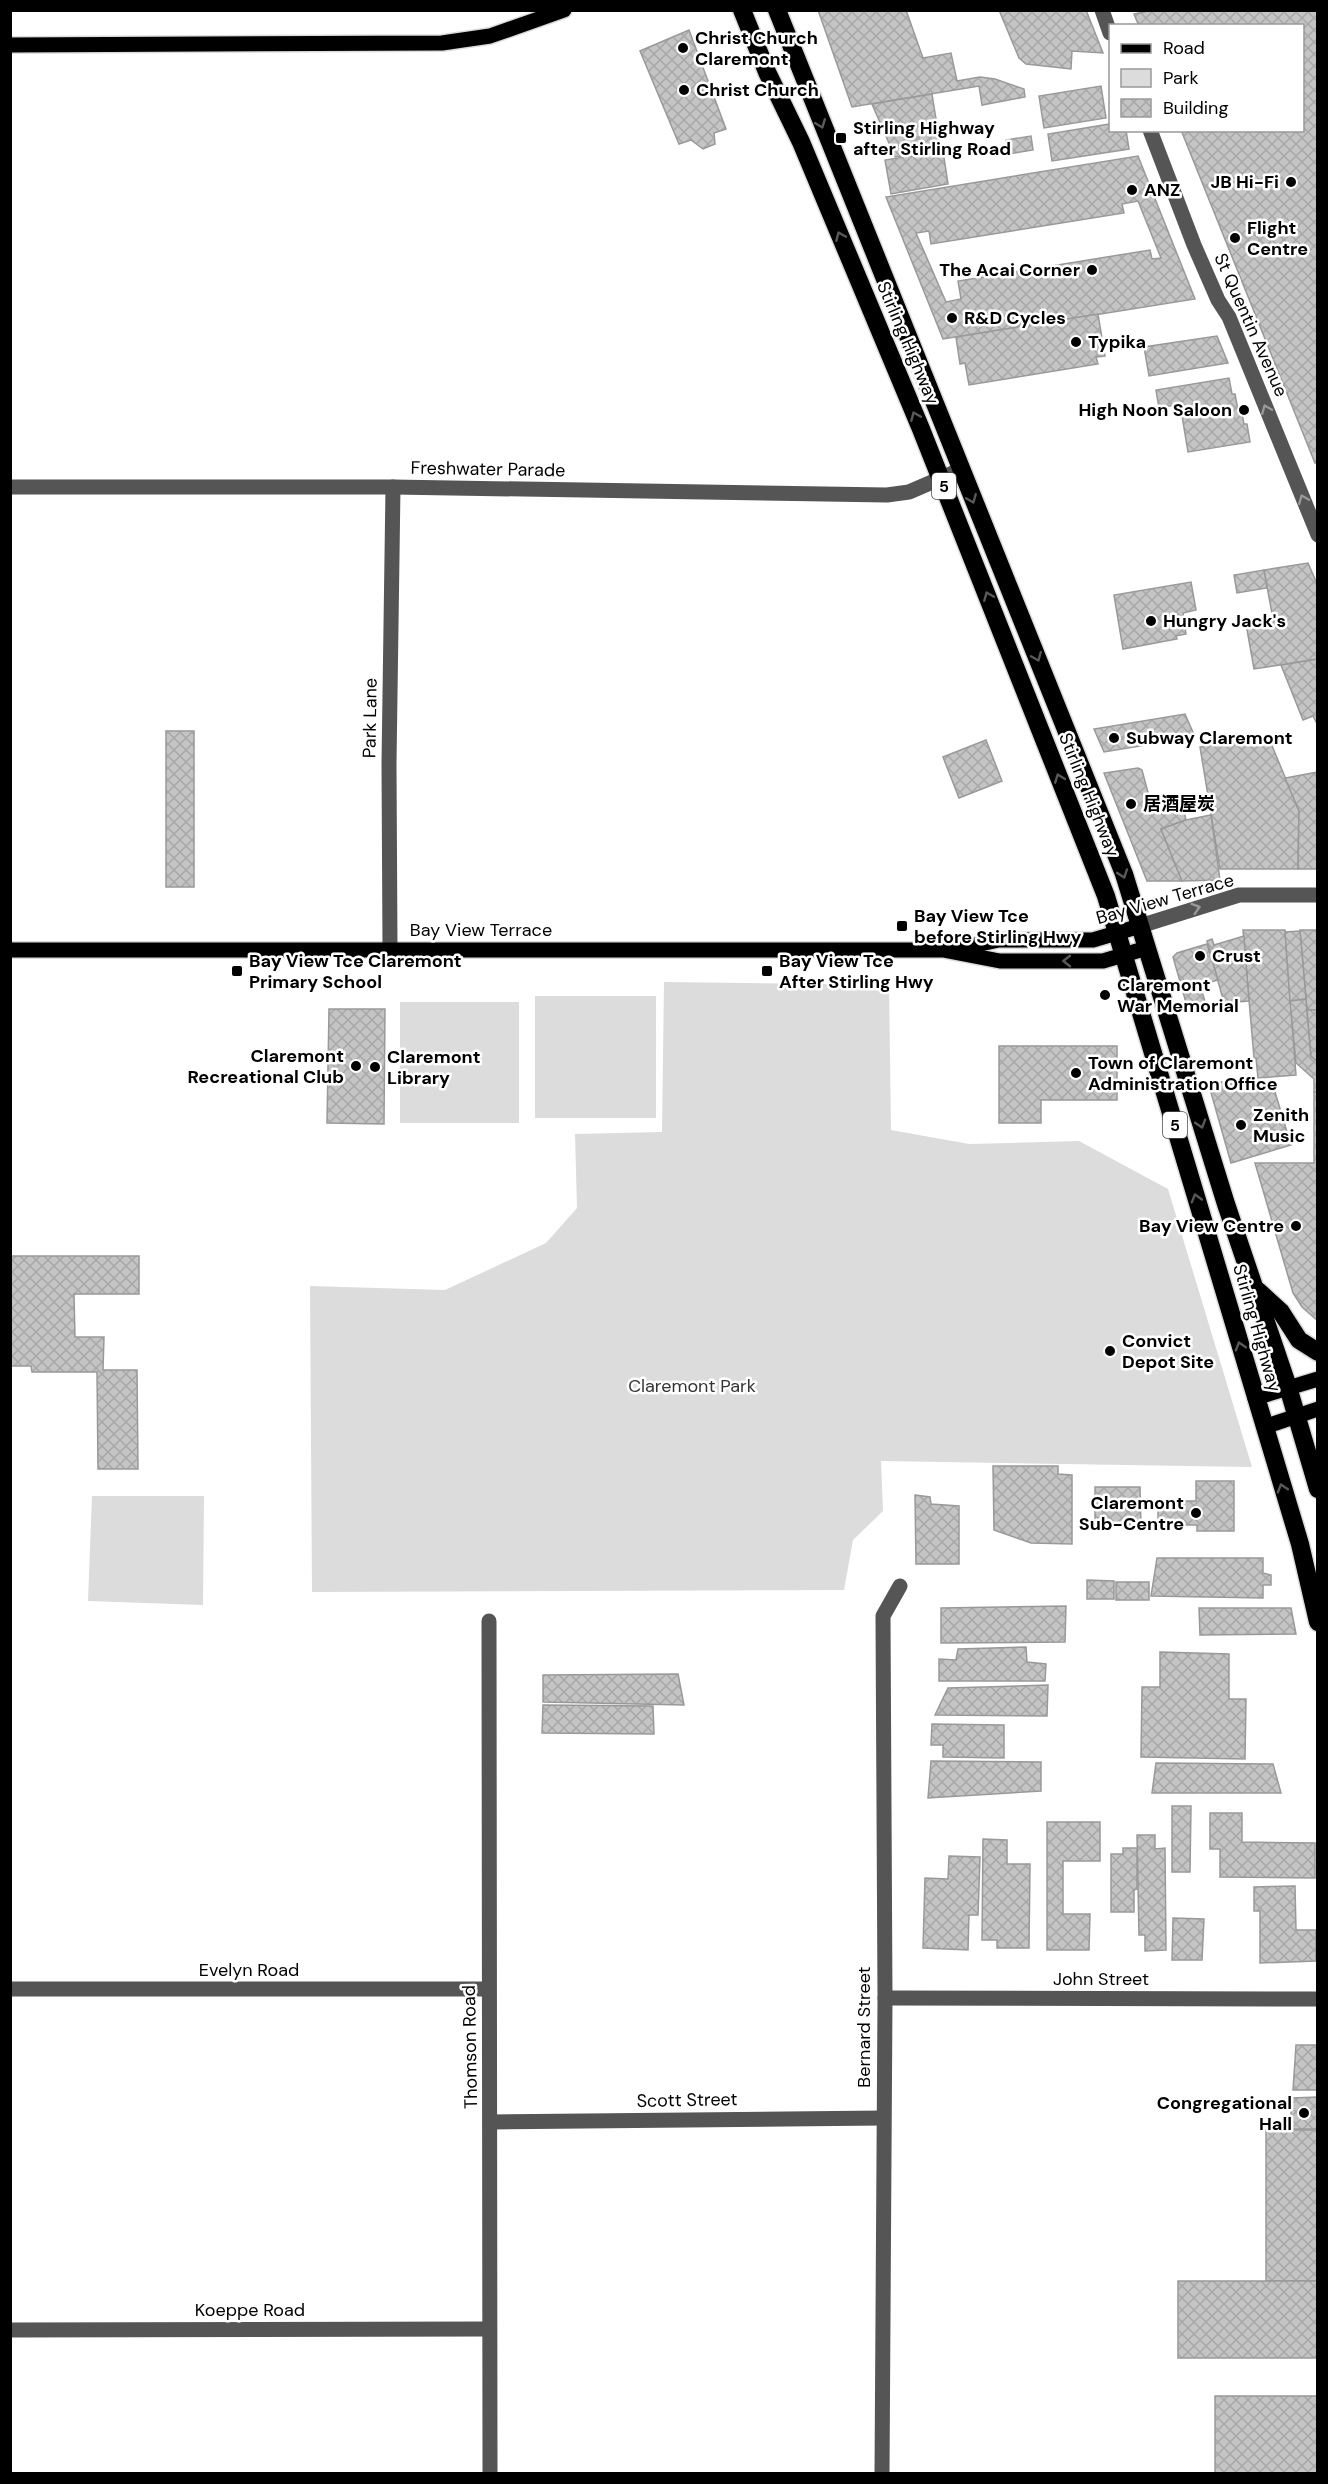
<svg xmlns="http://www.w3.org/2000/svg" width="1328" height="2484" font-family="'DM Sans','Noto Sans SC',sans-serif">
<style>
.green{fill:#dcdcdc}
.building{fill:url(#building-cross-hatch);stroke:#999;stroke-width:1.5;fill-rule:evenodd}
.lines{fill:none;stroke-linecap:round;stroke-linejoin:round}
.major-casing{stroke:#dbdbdb;stroke-width:18}
.highway-casing{stroke:#dbdbdb;stroke-width:21}
.minor{stroke:#555;stroke-width:15}
.major{stroke:#000;stroke-width:15}
.highway{stroke:#000;stroke-width:18}
.oneway{stroke:#595959}
.oneway2{stroke:#999}
.poi-dot{fill:#000;stroke:#fff;stroke-width:2}
.labels{text-anchor:middle;dominant-baseline:central;stroke-width:5;stroke-linejoin:round;paint-order:stroke}
.shield{fill:#fff;stroke:#4c4c4c;stroke-width:1.5}
.shield-label{font-size:16px;font-weight:bold;fill:#000}
.poi-label{font-size:18px;font-weight:bold;fill:#000;stroke:#fff;text-anchor:start}
.street-label{font-size:18px;fill:#000;stroke:#fff}
.park-label{font-size:18px;fill:#333;stroke:#fff}
</style>
<defs>
<pattern id="building-cross-hatch" width="8" height="8" patternUnits="userSpaceOnUse" patternTransform="scale(1.5)"><rect width="8" height="8" fill="#c4c4c4"/><path d="M0 0l8 8M0 8l8-8" fill="none" stroke="#a7a7a7"/></pattern>
</defs>
<rect width="100%" height="100%" fill="#fff"/>
<g class="green">
<polygon points="664,982 889,985 891,1130 969,1144 1079,1141 1168,1189 1252,1467 881,1461 883,1511 853,1540 844,1590 312,1592 310,1286 445,1290 546,1243 577,1208 575,1134 662,1132"/>
<rect x="535" y="996" width="121" height="122"/>
<rect x="400" y="1002" width="119" height="121"/>
<polygon points="92,1496 204,1496 203,1605 88,1601"/>
</g>
<g class="building">
<polygon points="818,10 906,10 923,58 951,53 957,81 980,77 995,79 1024,89 1025,97 982,105 979,86 852,107"/>
<polygon points="999,10 1086,10 1103,53 1072,51 1071,69 1026,64 1019,58"/>
<polygon points="1153,10 1318,10 1318,462 1315,463 1181,130 1302,130 1302,26 1139,26 1134,14"/>
<polygon points="689,30 726,129 714,133 715,144 703,149 691,140 679,144 640,51"/>
<polygon points="1101,86 1106,118 1044,128 1039,96"/>
<polygon points="932,94 941,150 895,157 872,104"/>
<polygon points="1110,124 1110,130 1126,130 1129,149 1052,161 1048,134"/>
<polygon points="1031,136 1033,150 1008,154 1006,140"/>
<polygon points="943,151 948,184 891,194 885,160"/>
<path d="M1138 156 1195 299 943 339 886 197ZM1138 201 1161 258 1152 259 1150 250 958 281 961 299 946 302 916 233 929 231 931 244 1124 213 1122 204Z"/>
<polygon points="1098,314 1105,356 1096,357 1098,364 969,385 965,363 960,364 956,337"/>
<polygon points="1217,336 1228,363 1149,376 1144,347"/>
<polygon points="1229,378 1232,394 1235,394 1238,410 1241,409 1244,424 1247,424 1250,442 1188,452 1180,404 1159,408 1156,390"/>
<polygon points="1308,563 1318,586 1318,659 1254,669 1246,624 1273,619 1264,570"/>
<polygon points="1264,570 1267,588 1237,593 1234,575"/>
<polygon points="1191,582 1196,610 1183,613 1186,634 1176,636 1177,639 1123,649 1114,595"/>
<polygon points="1318,659 1318,726 1313,716 1303,720 1281,665"/>
<polygon points="1185,714 1195,737 1104,752 1094,729"/>
<rect x="166" y="731" width="28" height="156"/>
<polygon points="1268,736 1299,811 1298,869 1220,869 1200,747"/>
<polygon points="986,740 1002,781 959,798 943,757"/>
<polygon points="1138,768 1142,770 1150,800 1160,797 1164,811 1184,811 1186,820 1161,829 1182,881 1147,881 1104,773"/>
<polygon points="1318,772 1318,869 1298,869 1299,811 1285,778"/>
<polygon points="1211,815 1220,880 1182,881 1161,829 1186,820"/>
<polygon points="1243,930 1285,930 1296,1075 1258,1078 1256,1058 1254,1058"/>
<polygon points="1300,930 1318,930 1318,1010 1307,1010"/>
<polygon points="1300,931 1306,999 1290,1001 1285,932"/>
<polygon points="1244,936 1249,1001 1224,1003 1207,941 1212,939 1214,945"/>
<polygon points="1207,944 1218,980 1200,985 1207,1008 1189,1013 1173,957 1177,953"/>
<polygon points="1306,999 1311,1056 1318,1062 1318,1092 1314,1092 1314,1079 1296,1063 1290,1001"/>
<polygon points="329,1009 385,1009 384,1124 327,1123"/>
<polygon points="1307,1010 1318,1010 1318,1062 1311,1056"/>
<polygon points="999,1046 1117,1046 1117,1100 1041,1100 1041,1123 999,1123"/>
<polygon points="1208,1082 1272,1082 1291,1145 1231,1163"/>
<polygon points="1314,1092 1318,1092 1318,1321 1302,1307 1293,1293 1255,1163 1314,1163"/>
<polygon points="10,1256 139,1256 139,1294 74,1294 75,1337 104,1337 103,1370 137,1370 138,1469 98,1469 97,1372 32,1372 31,1366 10,1366"/>
<polygon points="993,1466 1058,1466 1058,1474 1072,1475 1072,1544 1031,1543 994,1530"/>
<polygon points="1196,1481 1234,1481 1234,1531 1197,1531 1197,1525 1158,1525 1158,1501 1196,1501"/>
<polygon points="1095,1487 1140,1487 1141,1526 1095,1522"/>
<polygon points="915,1495 930,1497 931,1504 959,1506 959,1564 916,1564"/>
<polygon points="1157,1558 1263,1558 1263,1573 1271,1575 1271,1585 1263,1585 1263,1598 1151,1596"/>
<polygon points="1087,1580 1114,1581 1114,1599 1087,1599"/>
<rect x="1116" y="1582" width="33" height="18"/>
<polygon points="1066,1606 1065,1642 941,1643 941,1608"/>
<polygon points="1199,1608 1291,1608 1296,1634 1200,1635"/>
<polygon points="1026,1647 1027,1662 1046,1664 1045,1681 939,1681 939,1659 956,1660 958,1649"/>
<polygon points="1160,1652 1229,1654 1229,1699 1246,1699 1245,1759 1141,1757 1142,1687 1160,1687"/>
<polygon points="678,1674 684,1705 543,1702 543,1675"/>
<polygon points="1048,1685 1047,1716 935,1715 948,1688"/>
<polygon points="543,1705 653,1706 654,1734 542,1733"/>
<polygon points="932,1724 1004,1725 1004,1758 943,1757 943,1745 931,1745"/>
<polygon points="931,1761 1041,1762 1041,1791 928,1798"/>
<polygon points="1156,1763 1273,1764 1281,1793 1152,1793"/>
<polygon points="1172,1806 1191,1806 1190,1872 1172,1872"/>
<polygon points="1210,1813 1242,1813 1242,1842 1315,1843 1315,1878 1220,1877 1220,1849 1210,1849"/>
<polygon points="1047,1822 1100,1822 1100,1861 1063,1861 1063,1914 1090,1914 1089,1950 1047,1950"/>
<polygon points="1137,1835 1155,1835 1155,1849 1165,1848 1166,1950 1145,1951 1145,1935 1139,1935"/>
<polygon points="983,1839 1007,1840 1007,1864 1030,1864 1029,1948 997,1948 997,1940 982,1940"/>
<polygon points="1123,1848 1137,1848 1137,1889 1134,1890 1134,1912 1111,1912 1111,1854 1123,1854"/>
<polygon points="949,1856 980,1857 978,1915 969,1915 968,1950 923,1948 925,1878 948,1879"/>
<polygon points="1295,1886 1296,1930 1316,1930 1316,1961 1260,1963 1260,1911 1254,1911 1254,1887"/>
<polygon points="1173,1918 1204,1919 1202,1960 1172,1960"/>
<polygon points="1296,2045 1318,2045 1318,2090 1293,2090"/>
<polygon points="1318,2097 1318,2129 1291,2129 1291,2098"/>
<rect x="1266" y="2130" width="52" height="151"/>
<rect x="1178" y="2281" width="140" height="77"/>
<rect x="1215" y="2396" width="103" height="78"/>
</g>
<g class="lines">
<defs>
<g id="major">
<polyline points="10,45 442,43 490,36 564,10"/>
<polyline points="957,949 999,940 1093,940 1140,926"/>
<polyline points="10,950 943,950 1000,961 1103,961 1147,948"/>
<polyline points="1255,1398 1318,1379"/>
<polyline points="1264,1427 1318,1409"/>
</g>
<g id="highway">
<polyline points="742,10 767,72 801,142 921,429 1106,896 1300,1544 1318,1622"/>
<polyline points="777,10 1124,874 1226,1204 1288,1387 1318,1489"/>
<polyline points="1258,1291 1281,1312 1299,1340 1318,1352"/>
</g>
</defs>
<use href="#major" class="major-casing"/>
<use href="#highway" class="highway-casing"/>
<g class="minor">
<polyline points="1102,10 1110,33"/>
<polyline points="1150,130 1194,245 1218,300 1229,317 1318,535"/>
<polyline points="10,487 393,487 887,495 909,492 960,470"/>
<polyline points="1140,926 1239,895 1318,895"/>
<polyline points="390,949 389,764 393,487"/>
<polyline points="489,1621 490,2474"/>
<polyline points="10,1989 488,1989"/>
<polyline points="885,1998 1318,1999"/>
<polyline points="491,2122 883,2118"/>
<polyline points="10,2330 489,2329"/>
<polyline points="882,2474 885,1998 883,1616 900,1586"/>
</g>
<use href="#major" class="major"/>
<use href="#highway" class="highway"/>
</g>
<defs><path id="oneway-chevron" d="M-2-3.5L2.5 0L-2 3.5" fill="none" stroke-width="1.6" stroke-linecap="round" stroke-linejoin="round" transform="scale(1.5)"/></defs>
<g class="oneway">
<use href="#oneway-chevron" transform="translate(821 124) rotate(69)"/>
<use href="#oneway-chevron" transform="translate(840 236) rotate(-113)"/>
<use href="#oneway-chevron" transform="translate(915 416) rotate(-113)"/>
<use href="#oneway-chevron" transform="translate(972 499) rotate(68)"/>
<use href="#oneway-chevron" transform="translate(988 596) rotate(-112)"/>
<use href="#oneway-chevron" transform="translate(1037 657) rotate(68)"/>
<use href="#oneway-chevron" transform="translate(1059 778) rotate(-111)"/>
<use href="#oneway-chevron" transform="translate(1123 874) rotate(71)"/>
<use href="#oneway-chevron" transform="translate(1067 961) rotate(-180)"/>
<use href="#oneway-chevron" transform="translate(1201 1124) rotate(73)"/>
<use href="#oneway-chevron" transform="translate(1196 1198) rotate(-106)"/>
<use href="#oneway-chevron" transform="translate(1240 1346) rotate(-107)"/>
<use href="#oneway-chevron" transform="translate(1282 1488) rotate(-107)"/>
</g>
<g class="oneway2">
<use href="#oneway-chevron" transform="translate(1266 409) rotate(-112)"/>
<use href="#oneway-chevron" transform="translate(1303 499) rotate(-112)"/>
<use href="#oneway-chevron" transform="translate(1196 908) rotate(-17)"/>
</g>
<g class="poi-dot">
<circle cx="683" cy="48" r="6"/>
<circle cx="684" cy="90" r="6"/>
<rect x="835" y="132" width="12" height="12" rx="3"/>
<circle cx="1291" cy="182" r="6"/>
<circle cx="1132" cy="190" r="6"/>
<circle cx="1235" cy="238" r="6"/>
<circle cx="1092" cy="270" r="6"/>
<circle cx="952" cy="318" r="6"/>
<circle cx="1076" cy="342" r="6"/>
<circle cx="1244" cy="410" r="6"/>
<circle cx="1151" cy="621" r="6"/>
<circle cx="1114" cy="738" r="6"/>
<circle cx="1131" cy="804" r="6"/>
<rect x="896" y="920" width="12" height="12" rx="3"/>
<circle cx="1200" cy="956" r="6"/>
<rect x="231" y="965" width="12" height="12" rx="3"/>
<rect x="761" y="965" width="12" height="12" rx="3"/>
<circle cx="1105" cy="995" r="6"/>
<circle cx="356" cy="1066" r="6"/>
<circle cx="375" cy="1067" r="6"/>
<circle cx="1076" cy="1073" r="6"/>
<circle cx="1241" cy="1125" r="6"/>
<circle cx="1296" cy="1226" r="6"/>
<circle cx="1110" cy="1351" r="6"/>
<circle cx="1196" cy="1513" r="6"/>
<circle cx="1304" cy="2113" r="6"/>
</g>
<g class="labels">
<g class="shield">
<rect x="932" y="473" width="24" height="26" rx="4.5"/>
<rect x="1163" y="1112" width="24" height="26" rx="4.5"/>
</g>
<g class="shield-label">
<text x="944" y="486">5</text>
<text x="1175" y="1125">5</text>
</g>
<g class="poi-label">
<text x="695" y="38">Christ Church<tspan x="695" dy="21">Claremont</tspan></text>
<text x="696" y="90">Christ Church</text>
<text x="853" y="128">Stirling Highway<tspan x="853" dy="21">after Stirling Road</tspan></text>
<text x="1279" y="182" text-anchor="end">JB Hi-Fi</text>
<text x="1144" y="190">ANZ</text>
<text x="1247" y="228">Flight<tspan x="1247" dy="21">Centre</tspan></text>
<text x="1080" y="270" text-anchor="end">The Acai Corner</text>
<text x="964" y="318">R&amp;D Cycles</text>
<text x="1088" y="342">Typika</text>
<text x="1232" y="410" text-anchor="end">High Noon Saloon</text>
<text x="1163" y="621">Hungry Jack's</text>
<text x="1126" y="738">Subway Claremont</text>
<text x="1143" y="804">居酒屋炭</text>
<text x="914" y="916">Bay View Tce<tspan x="914" dy="21">before Stirling Hwy</tspan></text>
<text x="1212" y="956">Crust</text>
<text x="249" y="961">Bay View Tce Claremont<tspan x="249" dy="21">Primary School</tspan></text>
<text x="779" y="961">Bay View Tce<tspan x="779" dy="21">After Stirling Hwy</tspan></text>
<text x="1117" y="985">Claremont<tspan x="1117" dy="21">War Memorial</tspan></text>
<text x="344" y="1056" text-anchor="end">Claremont<tspan x="344" dy="21">Recreational Club</tspan></text>
<text x="387" y="1057">Claremont<tspan x="387" dy="21">Library</tspan></text>
<text x="1088" y="1063">Town of Claremont<tspan x="1088" dy="21">Administration Office</tspan></text>
<text x="1253" y="1115">Zenith<tspan x="1253" dy="21">Music</tspan></text>
<text x="1284" y="1226" text-anchor="end">Bay View Centre</text>
<text x="1122" y="1341">Convict<tspan x="1122" dy="21">Depot Site</tspan></text>
<text x="1184" y="1503" text-anchor="end">Claremont<tspan x="1184" dy="21">Sub-Centre</tspan></text>
<text x="1292" y="2103" text-anchor="end">Congregational<tspan x="1292" dy="21">Hall</tspan></text>
</g>
<g class="street-label">
<text transform="translate(1251 325) rotate(66)">St Quentin Avenue</text>
<text transform="translate(908 343) rotate(67)">Stirling Highway</text>
<text transform="translate(488 469) rotate(1)">Freshwater Parade</text>
<text transform="translate(370 718) rotate(-89)">Park Lane</text>
<text transform="translate(1089 795) rotate(68)">Stirling Highway</text>
<text transform="translate(1165 899) rotate(-16)">Bay View Terrace</text>
<text x="481" y="930">Bay View Terrace</text>
<text transform="translate(1257 1328) rotate(74)">Stirling Highway</text>
<text x="249" y="1970">Evelyn Road</text>
<text x="1101" y="1979">John Street</text>
<text transform="translate(864 2027) rotate(-90)">Bernard Street</text>
<text transform="translate(470 2047) rotate(-91)">Thomson Road</text>
<text transform="translate(687 2100) rotate(-1)">Scott Street</text>
<text x="250" y="2310">Koeppe Road</text>
</g>
<g class="park-label">
<text x="692" y="1386">Claremont Park</text>
</g>
</g>
<rect width="1328" height="2484" fill="none" stroke="#000000" stroke-width="24"/>
<rect x="1109" y="24" width="195" height="108" fill="#ffffff" stroke="#999999" stroke-width="1.5"/>
<rect x="1121" y="44" width="30" height="9" fill="#000000" stroke="#999999" stroke-width="1.5"/>
<text x="1163" y="54" font-size="18" fill="#000000">Road</text>
<rect x="1121" y="69" width="30" height="18" fill="#dcdcdc" stroke="#999999" stroke-width="1.5"/>
<text x="1163" y="84" font-size="18" fill="#000000">Park</text>
<rect x="1121" y="99" width="30" height="18" fill="url(#building-cross-hatch)" stroke="#999999" stroke-width="1.5"/>
<text x="1163" y="114" font-size="18" fill="#000000">Building</text>
</svg>
